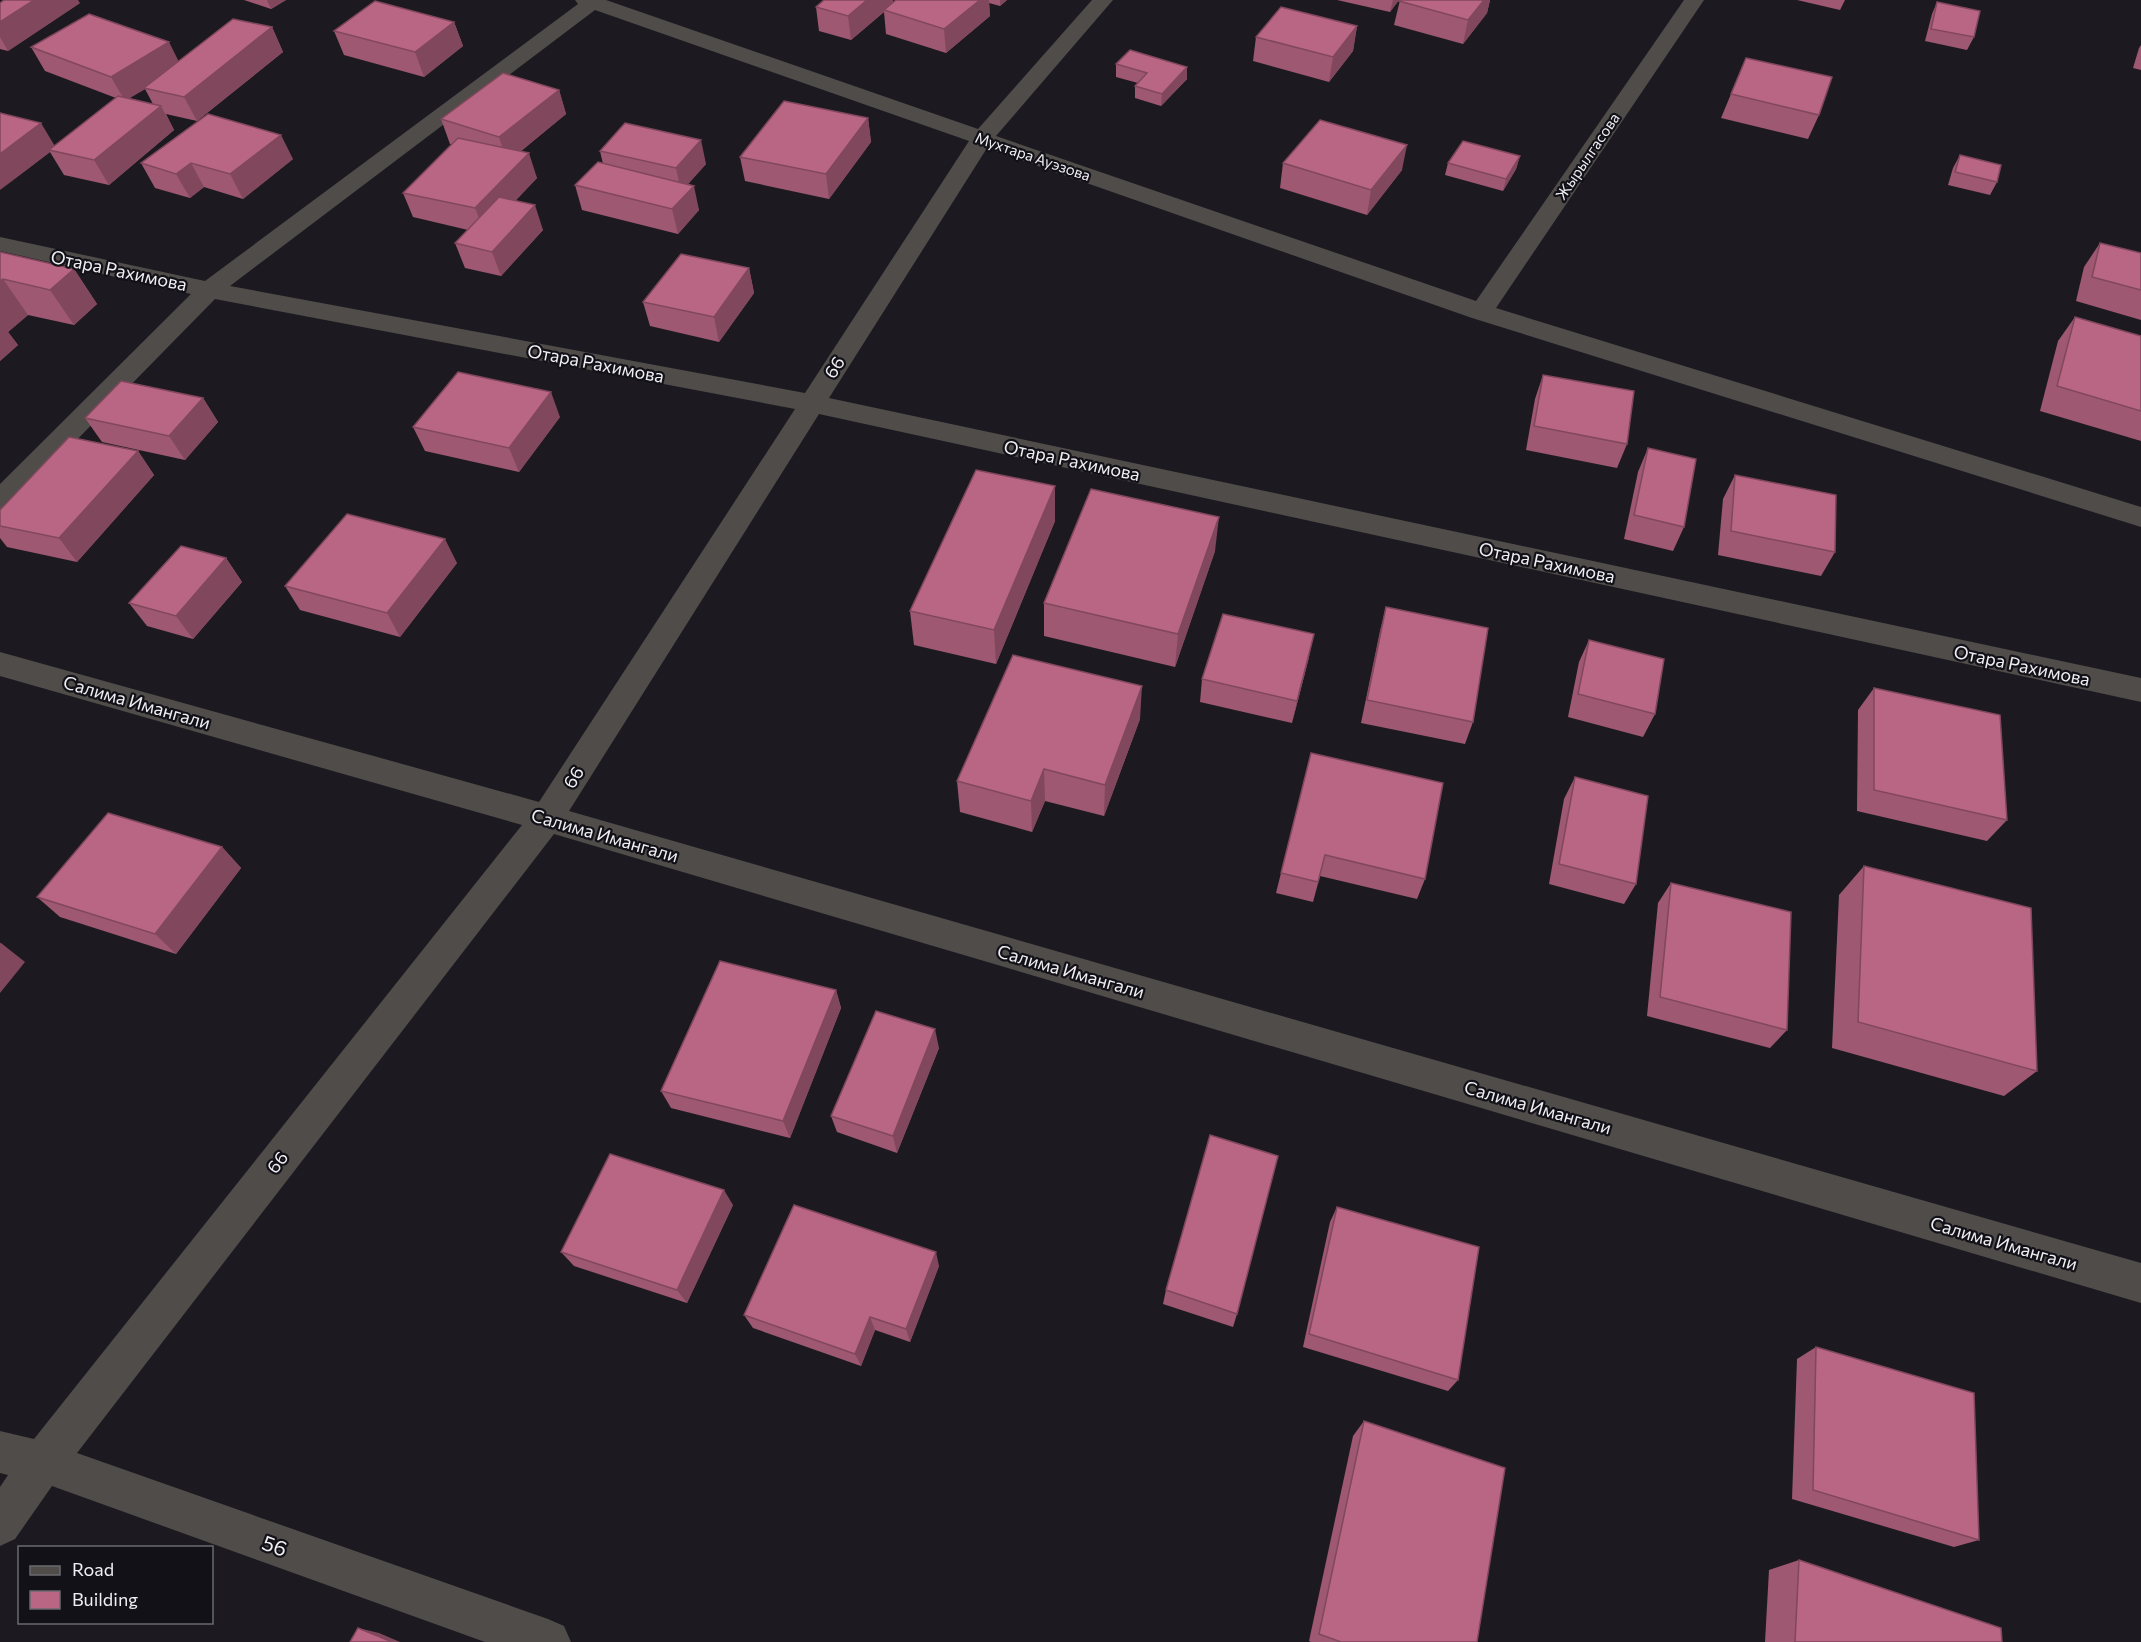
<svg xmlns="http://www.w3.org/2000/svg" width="2141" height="1642" font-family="Commissioner,sans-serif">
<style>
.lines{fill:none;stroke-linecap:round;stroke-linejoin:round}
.minor{fill:#504c4a;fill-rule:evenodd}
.wall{fill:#9e5871;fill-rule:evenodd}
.shaded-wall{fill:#81475c}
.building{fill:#b86683;stroke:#81475c;stroke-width:1.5}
.labels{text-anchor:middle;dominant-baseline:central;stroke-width:4.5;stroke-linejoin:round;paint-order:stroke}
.far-street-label{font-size:15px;fill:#efeef3;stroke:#121117}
.street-label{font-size:18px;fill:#efeef3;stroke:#121117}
.near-street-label{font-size:21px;fill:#efeef3;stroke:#121117}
</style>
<rect width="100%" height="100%" fill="#1c1a20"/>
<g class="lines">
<path class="minor" d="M575 0H606L978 129 1092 0H1113L996 136 1476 301 1684 0H1704L1496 308 2141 507V527L1472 318 987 148 829 398 2141 678V702L819 414 569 811 2141 1263V1303L554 834 77 1453 548 1619 564 1626 571 1642H485L52 1486 15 1539 0 1546V1487L8 1475 0 1473V1431L34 1439 522 825 0 676V652L539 802 795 409 215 299 10 508 0 511V484L191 294 0 251V237L205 281 578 4ZM595 10 969 141 805 393 230 286Z"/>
</g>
<g class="wall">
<polygon points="244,0 286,0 271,9"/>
<polygon points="896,0 1007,0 1000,6 989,3 990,16 946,53 886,34 884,12 851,40 819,31 816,7 893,2"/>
<polygon points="1337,0 1399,0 1390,12"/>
<polygon points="1400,0 1490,0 1487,13 1463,44 1394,25"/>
<polygon points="1797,0 1845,0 1840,10"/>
<polygon points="1937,2 1974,37 1967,50 1925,41 1932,14"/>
<polygon points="0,3 80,3 8,51 0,49"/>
<polygon points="454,22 463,46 424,77 344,55 334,31"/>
<polygon points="1357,26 1353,51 1329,82 1253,61 1256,37"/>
<path d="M272 27 283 52 197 121 166 114 174 130 109 185 64 175 50 152 0 190 116 98 45 71 31 47 179 61ZM145 89 153 104 129 98Z"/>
<polygon points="2141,45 2141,70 2133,68 2139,48"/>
<polygon points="1116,64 1187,79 1161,106 1135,98 1135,86 1138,83 1116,77"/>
<polygon points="559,90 566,114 520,152 537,178 515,201 543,230 501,276 465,268 455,243 468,230 413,217 403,193 452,144 450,144 441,119"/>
<polygon points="1731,94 1819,115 1808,139 1721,118"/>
<polygon points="868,118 871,142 829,199 745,181 740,157"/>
<polygon points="600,151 706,164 688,184 699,210 678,234 582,210 575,185 603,164"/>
<polygon points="1960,155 1997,182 1990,195 1948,185 1953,168"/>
<polygon points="1520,156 1516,169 1503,191 1445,175 1448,163"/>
<polygon points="293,159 243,199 204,187 190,198 155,188 141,163"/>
<polygon points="1283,163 1402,170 1367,215 1280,188"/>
<polygon points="2100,243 2141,253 2141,320 2076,301 2084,267"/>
<polygon points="0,252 74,269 97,304 74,325 28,315 8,332 18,345 0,361"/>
<polygon points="749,268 754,293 719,342 650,326 643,302"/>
<polygon points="2075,317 2141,336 2141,441 2040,411 2058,341"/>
<polygon points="1543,375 1627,444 1617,468 1526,450 1535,399"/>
<polygon points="203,398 218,422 185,460 102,442 85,418"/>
<polygon points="560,417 519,472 425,451 413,427"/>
<polygon points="1648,448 1684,527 1673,551 1624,539 1638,472"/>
<polygon points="138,451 154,475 77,562 7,547 0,538 0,510"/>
<polygon points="1735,475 1835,552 1821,576 1718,555 1723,499"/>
<polygon points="1055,486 1055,521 996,664 914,645 910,611"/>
<polygon points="1215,551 1175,667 1044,636 1044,603"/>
<polygon points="226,558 242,582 193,639 147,626 129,603"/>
<polygon points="457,563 400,637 300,610 285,586"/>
<polygon points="1386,607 1473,722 1465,744 1361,723 1380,631"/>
<polygon points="1589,640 1655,714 1643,737 1568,717 1579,662"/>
<polygon points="1309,657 1292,723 1200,702 1202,679"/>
<polygon points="1874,688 2007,820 1987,841 1857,811 1858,710"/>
<polygon points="1140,719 1104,816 1045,801 1032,832 960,812 957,781"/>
<polygon points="1575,777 1636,884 1624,904 1549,884 1564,799"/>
<polygon points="1443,783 1425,879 1417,899 1320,876 1313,902 1276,893 1281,873"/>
<polygon points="222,847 241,868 176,954 60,917 37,897"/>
<polygon points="1864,866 2037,1071 2004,1096 1832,1048 1839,895"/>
<polygon points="1671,883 1787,1030 1770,1048 1647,1016 1658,903"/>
<polygon points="836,990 841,1008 790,1138 671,1108 661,1091"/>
<polygon points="939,1048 897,1153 837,1132 831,1116"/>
<polygon points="733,1205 687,1303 574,1266 561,1252"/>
<polygon points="1337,1207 1458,1380 1448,1391 1303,1347 1330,1222"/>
<polygon points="939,1266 910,1342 875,1330 861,1366 753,1328 744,1315"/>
<polygon points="1166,1290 1237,1314 1233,1327 1163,1304"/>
<polygon points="1816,1347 1979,1540 1954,1547 1792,1499 1797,1359"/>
<polygon points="1364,1421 1477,1642 1311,1642 1309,1641 1353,1436"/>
<polygon points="1799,1560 2002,1642 1765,1642 1769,1570"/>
</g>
<g class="shaded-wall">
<polygon points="34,0 78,0 80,3 8,51 0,37 0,22"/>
<polygon points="267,0 286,0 271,9"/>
<polygon points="867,0 893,0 893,4 884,10 884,12 851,40 848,16"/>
<polygon points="980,0 989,0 990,16 946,53 944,29"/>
<polygon points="1000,0 1007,0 1000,6"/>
<polygon points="1393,0 1399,0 1390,12"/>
<polygon points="1484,0 1490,0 1487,13 1463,44 1468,20"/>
<polygon points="454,22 463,46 424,77 415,52"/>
<polygon points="1357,26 1353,51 1329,82 1333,57"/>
<polygon points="272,27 283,52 197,121 184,97"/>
<polygon points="169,42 181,66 144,88 145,89 125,101 111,77"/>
<polygon points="1187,67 1187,79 1161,106 1162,94"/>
<polygon points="559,90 566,114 507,162 499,137"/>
<polygon points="161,106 174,130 109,185 94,160"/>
<polygon points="868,118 871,142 829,199 826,174"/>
<polygon points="41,123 56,148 49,150 50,152 0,190 0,154"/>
<polygon points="281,135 293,159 243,199 230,174"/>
<polygon points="701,140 706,164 681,192 676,168"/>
<polygon points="1407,145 1402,170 1367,215 1371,190"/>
<polygon points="529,153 537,178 485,233 475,208"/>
<polygon points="1520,156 1516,169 1503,191 1506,179"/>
<polygon points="191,163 204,187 190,198 176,174"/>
<polygon points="694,186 699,210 678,234 672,209"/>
<polygon points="535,205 543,230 501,276 492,252"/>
<polygon points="749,268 754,293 719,342 714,317"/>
<polygon points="74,269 97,304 74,325 50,290"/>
<polygon points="3,279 28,315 8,332 18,345 0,361 0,281"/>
<polygon points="551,392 560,417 519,472 509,448"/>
<polygon points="203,398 218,422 185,460 169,436"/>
<polygon points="138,451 154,475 77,562 59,538"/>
<polygon points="1055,486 1055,521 996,664 994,630"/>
<polygon points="1219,517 1215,551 1175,667 1178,634"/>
<polygon points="445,539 457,563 400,637 387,613"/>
<polygon points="226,558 242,582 193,639 176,616"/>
<polygon points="1314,634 1309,657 1292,723 1297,701"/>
<polygon points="1142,686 1140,719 1104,816 1105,785"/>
<polygon points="1044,769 1045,801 1032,832 1031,801"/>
<polygon points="222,847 241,868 176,954 155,934"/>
<polygon points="0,943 1,943 25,962 0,993"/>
<polygon points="836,990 841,1008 790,1138 783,1121"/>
<polygon points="935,1029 939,1048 897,1153 893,1136"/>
<polygon points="724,1190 733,1205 687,1303 677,1290"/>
<polygon points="936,1252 939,1266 910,1342 906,1329"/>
<polygon points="870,1317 875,1330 861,1366 855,1354"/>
<polygon points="358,1628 379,1633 400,1642 392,1642"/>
</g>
<g class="building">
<polygon points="4,0 34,0 0,22 0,3"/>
<polygon points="824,0 867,0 848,16 816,7"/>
<polygon points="896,0 980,0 944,29 884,10"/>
<polygon points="1400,0 1484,0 1468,20 1399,1"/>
<polygon points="375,1 454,22 415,52 334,31"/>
<polygon points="1937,2 1980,11 1974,37 1931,29"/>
<polygon points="1281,7 1357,26 1333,57 1256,37"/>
<polygon points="89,14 169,42 111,77 31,47"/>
<polygon points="233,19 272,27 184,97 144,88"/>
<polygon points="1130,50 1187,67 1162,94 1135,86 1147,73 1116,64"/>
<polygon points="1746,58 1832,77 1819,115 1731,94"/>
<polygon points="503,73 559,90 499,137 441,119"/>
<polygon points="118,96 161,106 94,160 49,150"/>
<polygon points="784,101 868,118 826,174 740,157"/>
<polygon points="0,113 41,123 0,154"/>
<polygon points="208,114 281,135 230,174 191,163 176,174 141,163"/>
<polygon points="1320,120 1407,145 1371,190 1283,163"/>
<polygon points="625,123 701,140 676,168 600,151"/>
<polygon points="458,138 529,153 475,208 403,193"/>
<polygon points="1463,141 1520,156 1506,179 1448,163"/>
<polygon points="1960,155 2001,165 1997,182 1955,172"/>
<polygon points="598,162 694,186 672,209 575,185"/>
<polygon points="499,197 535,205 492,252 455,243"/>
<polygon points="2100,243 2141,253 2141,290 2092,277"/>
<polygon points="0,252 74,269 50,290 3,279 0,281"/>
<polygon points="681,254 749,268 714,317 643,302"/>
<polygon points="2075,317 2141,336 2141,411 2057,386"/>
<polygon points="458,372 551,392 509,448 413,427"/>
<polygon points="1543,375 1634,391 1627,444 1534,426"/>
<polygon points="121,381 203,398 169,436 85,418"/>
<polygon points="69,437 138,451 59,538 0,526 0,510"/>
<polygon points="1648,448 1696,459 1684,527 1634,515"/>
<polygon points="976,470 1055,486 994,630 910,611"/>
<polygon points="1735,475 1836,495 1835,552 1731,531"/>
<polygon points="1091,489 1219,517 1178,634 1044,603"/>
<polygon points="347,514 445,539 387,613 285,586"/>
<polygon points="181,546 226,558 176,616 129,603"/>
<polygon points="1386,607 1488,628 1473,722 1367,700"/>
<polygon points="1223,614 1314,634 1297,701 1202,679"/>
<polygon points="1589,640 1664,659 1655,714 1578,694"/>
<polygon points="1013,655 1142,686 1105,785 1044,769 1031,801 957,781"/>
<polygon points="1874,688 2000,715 2007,820 1874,790"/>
<polygon points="1311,753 1443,783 1425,879 1325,855 1318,882 1281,873"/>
<polygon points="1575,777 1648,796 1636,884 1559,864"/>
<polygon points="108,813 222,847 155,934 37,897"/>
<polygon points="1864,866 2031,908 2037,1071 1858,1022"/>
<polygon points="1671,883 1791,912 1787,1030 1660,997"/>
<polygon points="720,961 836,990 783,1121 661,1091"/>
<polygon points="876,1011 935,1029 893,1136 831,1116"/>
<polygon points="1210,1135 1278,1156 1237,1314 1166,1290"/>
<polygon points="610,1154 724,1190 677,1290 561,1252"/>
<polygon points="794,1205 936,1252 906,1329 870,1317 855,1354 744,1315"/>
<polygon points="1337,1207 1479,1247 1458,1380 1309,1334"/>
<polygon points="1816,1347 1974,1393 1979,1540 1813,1490"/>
<polygon points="1364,1421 1505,1468 1477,1642 1341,1642 1319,1634"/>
<polygon points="1799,1560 2001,1628 2002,1642 1795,1642"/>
<polygon points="358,1628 392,1642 350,1642"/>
</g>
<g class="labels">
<g class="far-street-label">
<text transform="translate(1033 156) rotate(19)">Мухтара Ауэзова</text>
<text transform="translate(1587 156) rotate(-56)">Жырылгасова</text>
</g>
<g class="street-label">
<text transform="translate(119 270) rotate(12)">Отара Рахимова</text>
<text transform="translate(596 363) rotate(11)">Отара Рахимова</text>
<text transform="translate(834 367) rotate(-57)">66</text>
<text transform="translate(1072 460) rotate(12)">Отара Рахимова</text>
<text transform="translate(1547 562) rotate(12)">Отара Рахимова</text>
<text transform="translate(2022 665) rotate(12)">Отара Рахимова</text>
<text transform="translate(137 702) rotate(16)">Салима Имангали</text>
<text transform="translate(573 777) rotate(-58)">66</text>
<text transform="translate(605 835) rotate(16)">Салима Имангали</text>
<text transform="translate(1071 971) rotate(16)">Салима Имангали</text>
<text transform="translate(1538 1107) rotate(16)">Салима Имангали</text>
<text transform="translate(277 1162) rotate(-52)">66</text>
<text transform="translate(2004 1243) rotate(16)">Салима Имангали</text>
</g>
<g class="near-street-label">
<text transform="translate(275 1545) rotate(20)">56</text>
</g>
</g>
<rect x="18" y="1546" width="195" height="78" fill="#121117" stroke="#6a696f" stroke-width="1.5"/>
<rect x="30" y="1566" width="30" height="9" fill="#504c4a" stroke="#6a696f" stroke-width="1.5"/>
<text x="72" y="1576" font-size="18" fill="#efeef3">Road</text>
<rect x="30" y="1591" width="30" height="18" fill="#b86683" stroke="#6a696f" stroke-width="1.5"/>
<text x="72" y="1606" font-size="18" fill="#efeef3">Building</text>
</svg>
